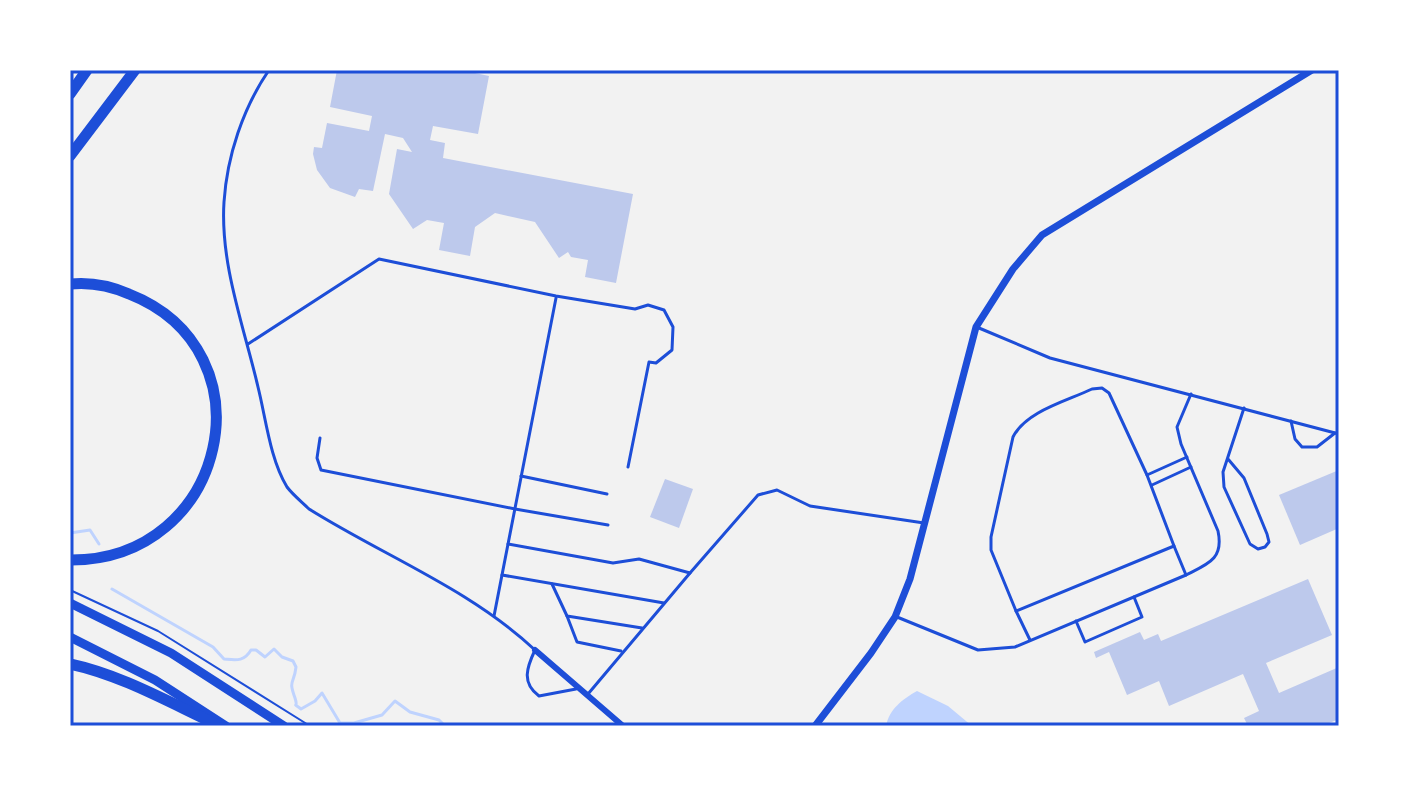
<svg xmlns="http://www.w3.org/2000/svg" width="1409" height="796" viewBox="0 0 1409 796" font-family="'Public Sans',sans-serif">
	<rect width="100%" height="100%" fill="#f2f2f2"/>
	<!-- water -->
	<path fill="#bfd3fe" d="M917,691l31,15 24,20h-86c3,-17 17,-27 31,-35z"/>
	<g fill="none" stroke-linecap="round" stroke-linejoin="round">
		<!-- stream -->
		<g stroke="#bfd3fe" stroke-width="3">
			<polyline points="70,533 90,530 99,544"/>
			<path d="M112,589l101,58 11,12c12,1 20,3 27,-9h5l9,7 9,-8 8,8 11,4 3,6c-2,18 -8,12 -1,31 4,12 -4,3 6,11l14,-8 7,-8 18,30h14l28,-8 13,-14 15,11 29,8 6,6"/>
		</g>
	</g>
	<!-- building -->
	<g fill="#bdc9ec">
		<polygon points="337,70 461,70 489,76 478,134 433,126 430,140 445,143 443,158 633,194 616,283 585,277 588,260 571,257 568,252 559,258 535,222 495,213 475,227 470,256 439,250 444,223 427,220 413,229 389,194 397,149 412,152 403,138 385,134 373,191 359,189 355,197 330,188 317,170 313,154 314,147 322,148 327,123 369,131 372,116 330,107"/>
		<polygon points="1339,470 1339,528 1300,545 1279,495"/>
		<polygon points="665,479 693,489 679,528 650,517"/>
		<polygon points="1308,579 1332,635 1266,663 1279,693 1339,667 1339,719 1322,726 1248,726 1244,718 1259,711 1243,674 1169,706 1159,681 1127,695 1109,652 1096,658 1094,652 1140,632 1144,640 1158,634 1161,641"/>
	</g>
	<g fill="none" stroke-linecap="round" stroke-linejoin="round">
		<!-- path -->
		<polyline stroke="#1d4ed8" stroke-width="2" points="70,590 158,631 310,726"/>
		<!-- service -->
		<g stroke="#1d4ed8" stroke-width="3">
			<path d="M269,70c-26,38 -42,86 -45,132 -4,62 20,125 34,185 8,32 12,72 29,100 6,8 15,15 22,22 75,47 161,80 226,141 -8,17 -14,33 4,46l37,-7"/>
			<polyline points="979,328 1050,358 1339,434"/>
			<polyline points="248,344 379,259 556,296 635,309 648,305 664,310 673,327 672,350 656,363 649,362 628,467"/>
			<path d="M1102,388l7,5 38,82 27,71 -158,65 -25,-61v-13l22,-100c13,-26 54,-36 79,-48z"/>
			<polyline points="1291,421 1295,439 1302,447 1317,447 1335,433"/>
			<polyline points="320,438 317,458 321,470 515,509 608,525"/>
			<polyline points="1228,459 1244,478 1267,534 1269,542 1265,547 1258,549 1250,544 1224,487 1223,472 1244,408"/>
			<polyline points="1147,475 1187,457"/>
			<polyline points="521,476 607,494"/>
			<polyline points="1152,485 1191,467"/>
			<polyline points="508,544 613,563 639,559 690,573 588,694"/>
			<polyline points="1174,546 1186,575"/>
			<polyline points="690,573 758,495 777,490 810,506 924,523"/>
			<polyline points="502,575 664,603"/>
			<polyline points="552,584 567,616 642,628"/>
			<polyline points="1016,611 1030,640"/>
			<polyline points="494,616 556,298"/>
			<polyline points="567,616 577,642 621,651"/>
			<path d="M897,617l81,33 37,-3 171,-72c22,-11 38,-16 32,-44l-37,-87 -4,-17 14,-33"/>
			<polyline points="1076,621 1085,642 1142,617 1134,597"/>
		</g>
		<!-- minor -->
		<polyline stroke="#1d4ed8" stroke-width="6" points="535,650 623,726"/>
		<!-- tertiary -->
		<polyline stroke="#1d4ed8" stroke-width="7" points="815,726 871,653 895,617 910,579 976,327 1013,269 1042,235 1312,70"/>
		<!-- primary -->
		<g stroke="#1d4ed8" stroke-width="9">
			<polyline points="70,603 171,653 284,726"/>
			<polyline points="70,637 155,680 226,726"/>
		</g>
		<!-- motorway -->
		<g stroke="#1d4ed8" stroke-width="11">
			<polyline points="70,94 87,70"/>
			<polyline points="70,156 135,70"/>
			<path d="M70,284c20,-2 41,2 59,10 145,57 98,267 -59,266"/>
			<path d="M70,664c52,11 102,40 150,62"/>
		</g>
	</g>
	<!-- border -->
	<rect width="1409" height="796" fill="none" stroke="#ffffff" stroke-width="144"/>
	<rect x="72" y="72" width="1265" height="652" fill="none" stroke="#1d4ed8" stroke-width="3"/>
</svg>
